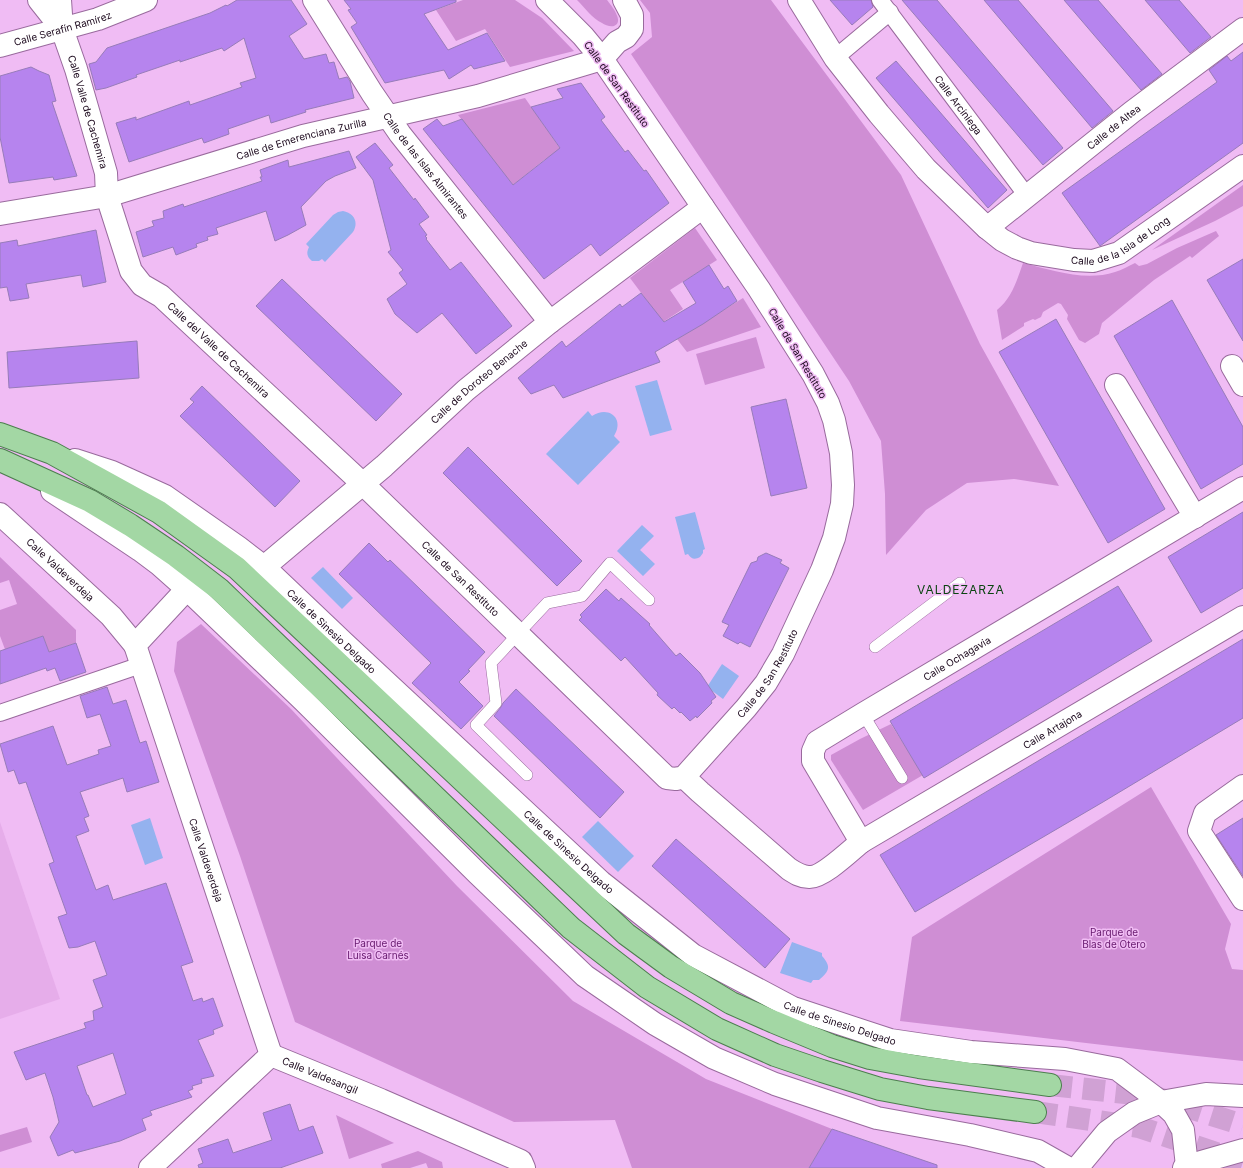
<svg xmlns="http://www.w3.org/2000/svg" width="1243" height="1168" viewBox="0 0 1243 1168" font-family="Inter,sans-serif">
	<rect width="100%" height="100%" fill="#f0bcf4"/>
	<!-- built -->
	<polygon fill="#e6adea" points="0,822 60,999 0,1019"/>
	<!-- green -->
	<g fill="#cf8ed4">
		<polygon points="463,0 515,0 542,18 574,51 510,67 485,29 456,41 436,10"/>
		<path d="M577,0h30c4,5 18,22 7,26 -4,1 -9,-1 -12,-3 -10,-5 -17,-15 -25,-23z"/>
		<polygon points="640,0 771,0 901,175 980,344 1059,486 1014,479 967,483 926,510 886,555 885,494 881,441 849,381 631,54 652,37 650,13"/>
		<polygon points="525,98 561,150 544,160 513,185 458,115"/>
		<polygon points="1243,185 1243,206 1215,221 1152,250"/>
		<polygon points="695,228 717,260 670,290 683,309 663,322 630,278"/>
		<path d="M1216,231l3,5 -27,22 -2,-2 -36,24 -52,43 -3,11 -14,9 -6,-3 -12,-21 1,-4 -7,-11 -3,-1 -15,9 -2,5 -6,3 -2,-1 -9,4v3l-22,14 -5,-30c15,-12 20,-30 26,-47 29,7 62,19 92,9 7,-2 13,-6 20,-9l4,3 8,-2 30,-16z"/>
		<polygon points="743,298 761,327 687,352 677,339"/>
		<polygon points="756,337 765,368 705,385 696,354"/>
		<polygon points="0,557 76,630 76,643 49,652 43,636 29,641 6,652 0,636 0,610 17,604 9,580 0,583"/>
		<polygon points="201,624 291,709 457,886 573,1001 706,1079 832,1129 809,1168 632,1168 615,1120 514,1122 295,1022 240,856 174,671 177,642"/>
		<polygon points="891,724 923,775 863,810 831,760 831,755 860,739"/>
		<polygon points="1151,787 1231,924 1225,949 1232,969 1243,970 1243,1061 1188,1055 900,1021 912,937"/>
		<polygon points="336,1115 394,1143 349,1159"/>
		<polygon points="27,1127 32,1142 0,1152 0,1135"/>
		<polygon points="418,1151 442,1162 443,1168 428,1168 426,1163 410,1168 382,1168 381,1164"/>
	</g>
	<!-- water -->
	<g fill="#94b2ef">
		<path d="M343,211c11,2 16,11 10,21l-28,30 -3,-3 -3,2h-7c-5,-4 -6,-8 -3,-14l-3,-3 27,-29 5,-3z"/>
		<polygon points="657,380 672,430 650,436 635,386"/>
		<path d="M588,411l4,5c17,-11 33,3 22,20l6,6 -42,43 -32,-31z"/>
		<path d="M695,512l10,37 -2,1v3l-3,4c-5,3 -9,2 -12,-3l-3,1 -10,-38z"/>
		<polygon points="642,525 654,536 640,550 655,564 643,576 617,551"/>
		<polygon points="323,567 353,598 342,609 311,578"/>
		<polygon points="722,664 739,676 723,699 707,687"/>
		<polygon points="150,818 163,858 145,865 131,825"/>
		<polygon points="598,821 634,856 618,872 582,837"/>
		<path d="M792,942l30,11v3c9,10 8,15 -3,24h-6l-2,3 -31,-10z"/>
	</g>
	<!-- building -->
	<g fill="#b684ee" stroke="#977cb9" fill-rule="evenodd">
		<polygon points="237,0 291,0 307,24 289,36 304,59 326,54 329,63 334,62 339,79 347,77 350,81 354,98 305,110 306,112 271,123 269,115 228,129 229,134 204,143 202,138 129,162 116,123 136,117 136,120 189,101 190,105 242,87 240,83 256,78 244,38 224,51 222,48 180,62 180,60 136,75 137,77 106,88 96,90 89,64 96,62 107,48 210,13 226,5 227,6"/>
		<polygon points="344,0 456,0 456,2 424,14 448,50 487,33 505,61 474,69 471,65 449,79 444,70 385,83 351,27 357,23 348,10 351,9"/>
		<polygon points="830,0 871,0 873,7 852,25"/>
		<polygon points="902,0 937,0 1063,148 1043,165"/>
		<polygon points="984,0 1018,0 1113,111 1092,128"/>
		<polygon points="1064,0 1098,0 1162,74 1141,90"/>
		<polygon points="1145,0 1179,0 1211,37 1190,53"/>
		<polygon points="1243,52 1243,143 1100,246 1062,193 1217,82 1209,70 1227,56 1231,61"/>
		<polygon points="896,61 1007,190 988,208 876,78"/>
		<polygon points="31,67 39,71 49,75 56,101 52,102 77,176 54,180 53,177 9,183 0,137 0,76"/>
		<polygon points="581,83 605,117 601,120 625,152 628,150 644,171 646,170 669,203 600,256 591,244 544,279 423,129 437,119 443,126 462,119 513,185 560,148 531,107 563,98 557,89"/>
		<polygon points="375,143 393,165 389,168 414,200 415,198 429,217 419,224 427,235 425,236 427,238 426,239 450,270 461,262 512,326 476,354 442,313 417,333 395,314 387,299 407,284 399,273 403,270 388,252 391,250 373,180 356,157"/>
		<polygon points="349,151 356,168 335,176 326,181 301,207 306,225 288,235 275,241 266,211 216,228 218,234 207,237 208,240 196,244 197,247 176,255 173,247 143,257 136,232 154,226 152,221 164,218 163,211 183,204 184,207 262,181 260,177 262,177 260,170 288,160 289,167"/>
		<polygon points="96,230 106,282 83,287 81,275 26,284 29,298 10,301 7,287 0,288 0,243 17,240 18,246"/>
		<polygon points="1243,259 1243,341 1207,280"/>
		<polygon points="709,265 724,289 728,286 737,301 703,324 655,352 660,362 608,381 563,398 554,385 531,394 518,378 562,341 566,347 620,304 622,307 641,293 664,322 696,303 683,282"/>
		<polygon points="282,279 402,394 376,421 256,306"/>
		<polygon points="1172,300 1243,427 1243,464 1201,489 1114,336"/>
		<polygon points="1056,319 1165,509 1108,543 999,352"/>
		<polygon points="137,341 139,378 9,388 7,352"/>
		<polygon points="202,386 300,481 275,507 180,416 194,402 190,399"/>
		<polygon points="786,399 807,488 771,496 751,407"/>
		<polygon points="468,447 582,561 557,586 443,473"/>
		<polygon points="1243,512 1243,588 1201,613 1168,557"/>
		<polygon points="369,543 388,562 390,560 485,652 468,670 470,671 459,682 483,706 461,729 412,683 431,663 339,574"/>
		<polygon points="766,553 782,560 780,563 789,568 750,647 740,642 738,644 723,636 729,625 722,622 751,563 757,561 758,557"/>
		<polygon points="1118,586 1152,641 924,778 890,721"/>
		<polygon points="606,589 619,601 621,598 650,624 649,625 676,656 680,653 700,673 716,697 711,701 712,703 697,718 696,716 690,721 681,712 680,713 674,707 672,709 657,695 658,693 625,657 621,661 579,620 582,617 580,615"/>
		<polygon points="43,636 49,652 76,643 86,672 60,681 55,668 47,671 46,668 0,684 0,651"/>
		<polygon points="1243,639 1243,718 1103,802 915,912 880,855"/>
		<path d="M107,687l6,17 13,-4 14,43 6,-2 13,41 -32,10 -4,-14 -43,14 9,24 -5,2 5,13 -13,5 20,54 12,-5 5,15 53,-17 27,79 -12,4 12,35 9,-3 1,4 10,-4 10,28 -10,4 1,4 -16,6 16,36 -13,3 1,4 -10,3 1,3 -5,2 4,6 -42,14 2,4 -10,4 4,11 -26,11 -45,12 -2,-3 -15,6 -8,-19 9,-15 -6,-25 -8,-24 -19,7 -12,-28 72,-24 -2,-5 10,-3 -1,-9 10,-4 -10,-27 14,-5 -12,-34 -17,6 -9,1 -11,-31 9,-3 -18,-50 5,-2 -28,-80 -7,2 -5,-14 -6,2 -8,-28 53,-18 14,39 32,-11 -1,-4 13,-4 -11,-32 -13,4 -7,-22zM113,1053l13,41 -33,13 -5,-12h-1l-10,-29z"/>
		<polygon points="516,689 624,792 600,818 494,716 501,707 503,703"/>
		<polygon points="1243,818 1243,876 1216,835"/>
		<polygon points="676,839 790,939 765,968 652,866"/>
		<polygon points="290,1104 299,1131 313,1126 323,1153 280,1168 199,1168 198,1165 203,1163 198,1149 228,1139 233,1153 272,1140 263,1113"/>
		<polygon points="832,1129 937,1165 937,1168 809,1168"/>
	</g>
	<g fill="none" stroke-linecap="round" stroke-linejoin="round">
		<!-- primary-tunnel -->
		<g stroke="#d0a1d4" stroke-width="22" stroke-dasharray="22 11" stroke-linecap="butt">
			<polyline points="1050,1085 1152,1096 1243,1125"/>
			<polyline points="1035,1112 1139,1127 1243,1162"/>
		</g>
		<!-- service casing -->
		<g stroke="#996a9d" stroke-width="12">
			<g id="service">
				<polyline points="875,647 960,583"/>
				<polyline points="863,714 902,778"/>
				<polyline points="527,775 476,725 496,703 491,663 547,603 582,596 610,563 649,600"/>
			</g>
		</g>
		<!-- pedestrian casing -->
		<g stroke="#996a9d" stroke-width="18">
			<g id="pedestrian">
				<path id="s1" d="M880,0l147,196"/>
				<polyline points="835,58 890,12"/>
				<polyline points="0,713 141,665"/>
			</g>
		</g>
		<!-- minor casing -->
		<g stroke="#996a9d" stroke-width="24">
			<g id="minor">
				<polyline points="39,0 62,29"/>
				<path id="s2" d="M60,0l2,29 14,40 30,104 1,23 24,75 11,14 19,11 202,188 304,294 9,1 8,-2 62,-69 20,-25 17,-29 39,-84 12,-32 8,-34 1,-19 -2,-32 -7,-33 -6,-17 -15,-29 -54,-85 -157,-230 -19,-23 -36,-36"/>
				<path id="s3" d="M314,0l58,93 28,41 150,188"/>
				<path id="s4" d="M799,0l36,58 44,56 47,55 61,59 15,12 15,8 14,5 43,7 19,1 26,-8 124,-87"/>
				<path id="s5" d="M0,46l98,-27 48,-19"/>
				<path id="s6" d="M0,214l107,-18 196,-60 175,-40 124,-37 15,-17 9,-5 6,-8v-14l-8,-15"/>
				<path id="s7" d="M987,228l145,-116 111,-83"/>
				<polyline points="1232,366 1243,385"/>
				<polyline points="1116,385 1195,517"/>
				<path id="s8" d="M75,460l37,12 53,24 73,51 26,20 80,76 257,239 92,73 100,53 97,32 81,12 94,7 52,10 44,33"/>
				<polyline points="52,491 140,550 160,565 187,589 304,701 478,874 585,976 655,1024 714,1058 775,1084 877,1118 970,1135 1038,1151 1068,1168"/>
				<path id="s9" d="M0,514l111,102 24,29"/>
				<path id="s10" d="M264,567l120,-101 82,-76 84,-68 153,-115"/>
				<path id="s11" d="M187,589l-52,56 136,410"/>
				<path id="s12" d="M684,777l16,15 89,77c6,4 12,8 20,8 13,1 41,-26 52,-35l382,-225"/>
				<polyline points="1243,786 1205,813 1199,831 1243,899"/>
				<path id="s13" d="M861,842l-48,-81v-10l4,-9 46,-28 380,-226"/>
				<path id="s14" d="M271,1055l110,45 140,61 3,7"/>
				<polyline points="150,1168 271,1055"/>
			</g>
		</g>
		<!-- tertiary casing -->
		<g stroke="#996a9d" stroke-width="24">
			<g id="tertiary">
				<polyline points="1161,1102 1174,1114 1183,1130 1187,1166"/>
				<polyline points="1077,1168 1107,1132 1134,1113 1161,1102 1206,1094 1243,1096"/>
				<polyline points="1184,1168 1187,1166 1243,1150"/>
			</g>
		</g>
		<!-- primary casing -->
		<g stroke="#4c7e4e" stroke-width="24">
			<g id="primary">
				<polyline points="0,434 52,453 159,512 237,568 626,934 671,967 731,1003 774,1022 832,1046 870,1058 919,1067 1050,1085"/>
				<polyline points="0,460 90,501 130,525 176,556 219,589 571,928 647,987 717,1029 775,1055 822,1071 880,1089 928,1098 1035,1112"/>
			</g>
		</g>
		<!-- service -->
		<use href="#service" stroke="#fff" stroke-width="11"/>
		<!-- pedestrian -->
		<use href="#pedestrian" stroke="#fff" stroke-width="16"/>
		<!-- minor -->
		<use href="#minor" stroke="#fff" stroke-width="22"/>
		<!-- tertiary -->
		<use href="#tertiary" stroke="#fff" stroke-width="22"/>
		<!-- primary -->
		<use href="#primary" stroke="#a3d7a4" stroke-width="22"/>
	</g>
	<g text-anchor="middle" stroke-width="3" stroke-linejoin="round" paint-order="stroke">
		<!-- street labels -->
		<g font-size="10" fill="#1d0a1e" stroke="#f0bcf4">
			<text dy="4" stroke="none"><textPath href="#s5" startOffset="65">Calle Serafín Ramírez</textPath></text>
			<text transform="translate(617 84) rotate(54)" y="4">Calle de San Restituto</text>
			<text dy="4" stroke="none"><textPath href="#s1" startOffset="131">Calle Arciniega</textPath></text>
			<text dy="4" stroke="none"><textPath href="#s2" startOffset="116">Calle Valle de Cachemira</textPath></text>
			<text dy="4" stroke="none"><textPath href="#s7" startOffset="162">Calle de Altea</textPath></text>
			<text dy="4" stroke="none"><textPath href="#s6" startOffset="311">Calle de Emerenciana Zurilla</textPath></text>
			<text dy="4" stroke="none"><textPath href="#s3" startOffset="200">Calle de las Islas Almirantes</textPath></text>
			<text dy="4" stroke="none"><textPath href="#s4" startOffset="443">Calle de la Isla de Long</textPath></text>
			<text dy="4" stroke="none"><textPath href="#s2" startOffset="400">Calle del Valle de Cachemira</textPath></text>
			<text transform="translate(798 353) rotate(59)" y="4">Calle de San Restituto</text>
			<text dy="4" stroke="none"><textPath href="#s10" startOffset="284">Calle de Doroteo Benache</textPath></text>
			<text dy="4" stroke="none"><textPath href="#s9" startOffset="82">Calle Valdeverdeja</textPath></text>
			<text dy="4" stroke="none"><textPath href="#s2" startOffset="733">Calle de San Restituto</textPath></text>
			<text dy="4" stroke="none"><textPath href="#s8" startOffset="312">Calle de Sinesio Delgado</textPath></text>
			<text dy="4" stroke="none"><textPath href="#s13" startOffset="277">Calle Ochagavia</textPath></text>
			<text dy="4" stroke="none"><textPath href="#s2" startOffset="1171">Calle de San Restituto</textPath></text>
			<text dy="4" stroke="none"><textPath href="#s12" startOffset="447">Calle Artajona</textPath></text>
			<text dy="4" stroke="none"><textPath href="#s8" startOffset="636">Calle de Sinesio Delgado</textPath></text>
			<text dy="4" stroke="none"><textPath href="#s11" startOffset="303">Calle Valdeverdeja</textPath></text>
			<text dy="4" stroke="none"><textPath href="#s8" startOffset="960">Calle de Sinesio Delgado</textPath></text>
			<text dy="4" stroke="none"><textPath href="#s14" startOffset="53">Calle Valdesangil</textPath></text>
		</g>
		<!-- park labels -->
		<g font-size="10" fill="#66186d" stroke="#f0bcf4">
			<text x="1114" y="936">Parque de<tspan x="1114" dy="12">Blas de Otero</tspan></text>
			<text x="378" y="947">Parque de<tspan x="378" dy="12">Luisa Carnés</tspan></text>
		</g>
		<!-- quarter labels -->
		<g font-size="12" letter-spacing="1" fill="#0b4511" stroke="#f0bcf4">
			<text x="961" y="594">VALDEZARZA</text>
		</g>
	</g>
</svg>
